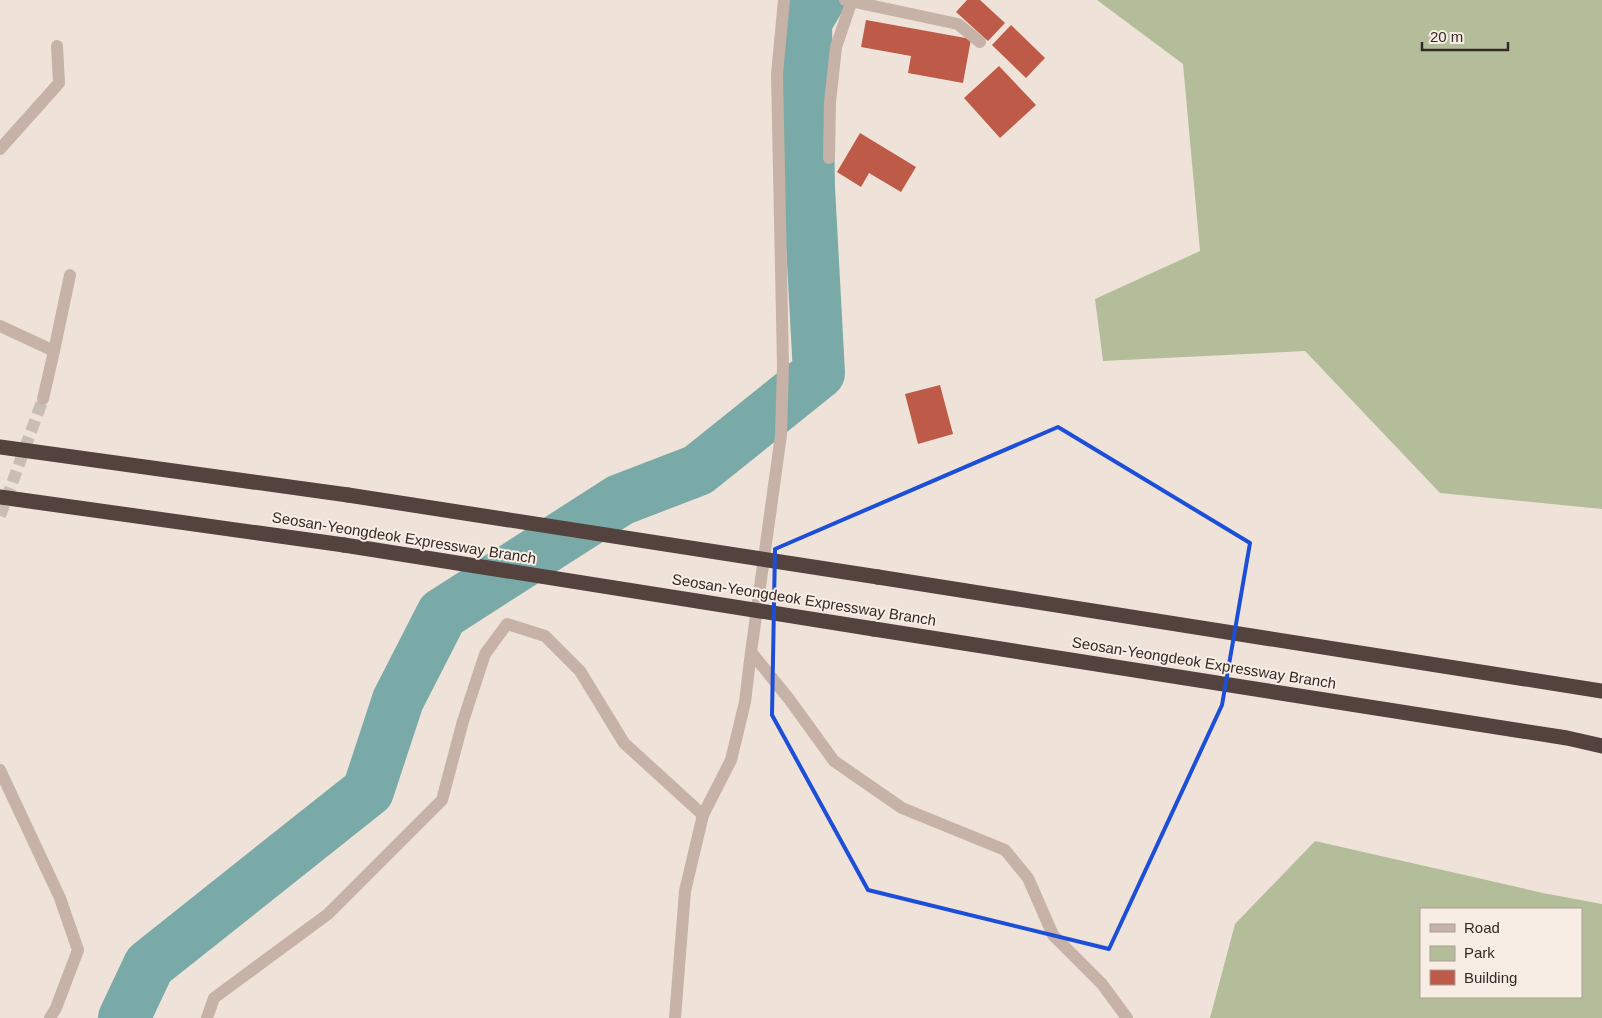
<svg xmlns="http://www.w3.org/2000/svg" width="1602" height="1018" viewBox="0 0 1602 1018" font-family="Arial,sans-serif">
	<rect width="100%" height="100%" fill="#efe3d9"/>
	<!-- green -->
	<g fill="#b4bd9a" fill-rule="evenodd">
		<polygon points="1097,0 1602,0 1602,509 1440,493 1305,351 1103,361 1095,299 1200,251 1183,64"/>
		<path d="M1315,841l228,52 59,11v114h-392l25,-94zM1581,909v88h-160v-88z"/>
	</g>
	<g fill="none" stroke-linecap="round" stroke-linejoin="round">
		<!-- river -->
		<polyline stroke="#7aaaa8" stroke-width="52" points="124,1018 149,965 368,791 398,700 442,614 620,500 698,470 819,373 809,188 806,22 819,0"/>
	</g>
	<!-- building -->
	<g fill="#be5a48">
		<polygon points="967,0 980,0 1005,23 988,41 956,12"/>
		<polygon points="866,20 971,39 963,83 908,73 911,56 861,47"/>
		<polygon points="1011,25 1045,58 1026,78 992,45"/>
		<polygon points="999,66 1036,105 1000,138 964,98"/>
		<polygon points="860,133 916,167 901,192 869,173 861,187 837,172"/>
		<polygon points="940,385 953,434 918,444 905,394"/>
	</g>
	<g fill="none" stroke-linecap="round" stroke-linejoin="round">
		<!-- minor-tunnel -->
		<polyline stroke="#c9beb5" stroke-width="12" stroke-dasharray="12 6" stroke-linecap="butt" points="0,516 43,399"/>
		<!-- minor -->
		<g stroke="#c6b2a6" stroke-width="12">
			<polyline points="845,0 958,24 980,42"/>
			<polyline points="0,149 59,83 57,46"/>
			<polyline points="829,158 830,102 836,47 852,0"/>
			<polyline points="0,326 54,351 70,275"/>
			<polyline points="43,399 54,351"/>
			<polyline points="751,652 781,435 783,366 777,74 784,0"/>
			<polyline points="0,770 60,898 78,950 56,1008 50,1018"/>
			<polyline points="207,1018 214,998 328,914 442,800 463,721 485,654 507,624 545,636 580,671 624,743 703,815 731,760 745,702 751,652 789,699 834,761 902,808 1005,850 1028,878 1053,935 1102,984 1127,1018"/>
			<polyline points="675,1018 685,891 703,815"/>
		</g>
		<!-- highway -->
		<g stroke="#53423e" stroke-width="15">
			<polyline points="0,447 348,495"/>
			<polyline points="0,497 344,545"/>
			<polyline points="878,577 1602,691"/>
			<polyline points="874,629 1567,738 1602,746"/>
		</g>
		<!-- highway-bridge -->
		<g stroke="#53423e" stroke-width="15">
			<polyline points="348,495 878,577"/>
			<polyline points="344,545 874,629"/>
		</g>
	</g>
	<!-- marked area -->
	<path fill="none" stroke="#1d4ed8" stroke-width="4" stroke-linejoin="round" d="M1058,427l192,116 -28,162 -113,244 -241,-59 -96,-175 3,-166z"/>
	<g text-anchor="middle" stroke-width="4" stroke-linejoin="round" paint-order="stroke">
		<!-- street labels -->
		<g font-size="15" fill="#332926" stroke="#f7ede4">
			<text transform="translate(404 538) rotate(9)" y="5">Seosan-Yeongdeok Expressway Branch</text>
			<text transform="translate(804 600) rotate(9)" y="5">Seosan-Yeongdeok Expressway Branch</text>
			<text transform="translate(1204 663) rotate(9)" y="5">Seosan-Yeongdeok Expressway Branch</text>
		</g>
	</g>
	<!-- legend -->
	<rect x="1420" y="908" width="162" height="90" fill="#f7ede4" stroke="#a99f98"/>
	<rect x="1430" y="924" width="25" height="8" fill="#c6b2a6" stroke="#a99f98"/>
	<text x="1464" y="933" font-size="15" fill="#332926">Road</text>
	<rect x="1430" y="946" width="25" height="15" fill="#b4bd9a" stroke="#a99f98"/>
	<text x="1464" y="958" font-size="15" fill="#332926">Park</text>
	<rect x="1430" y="970" width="25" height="15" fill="#be5a48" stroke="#a99f98"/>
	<text x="1464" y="983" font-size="15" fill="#332926">Building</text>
	<!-- scale -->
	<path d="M1422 42v8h86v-8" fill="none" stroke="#332926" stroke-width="2.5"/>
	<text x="1430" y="42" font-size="15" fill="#332926" stroke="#f7ede4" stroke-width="4" paint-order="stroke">20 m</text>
</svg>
